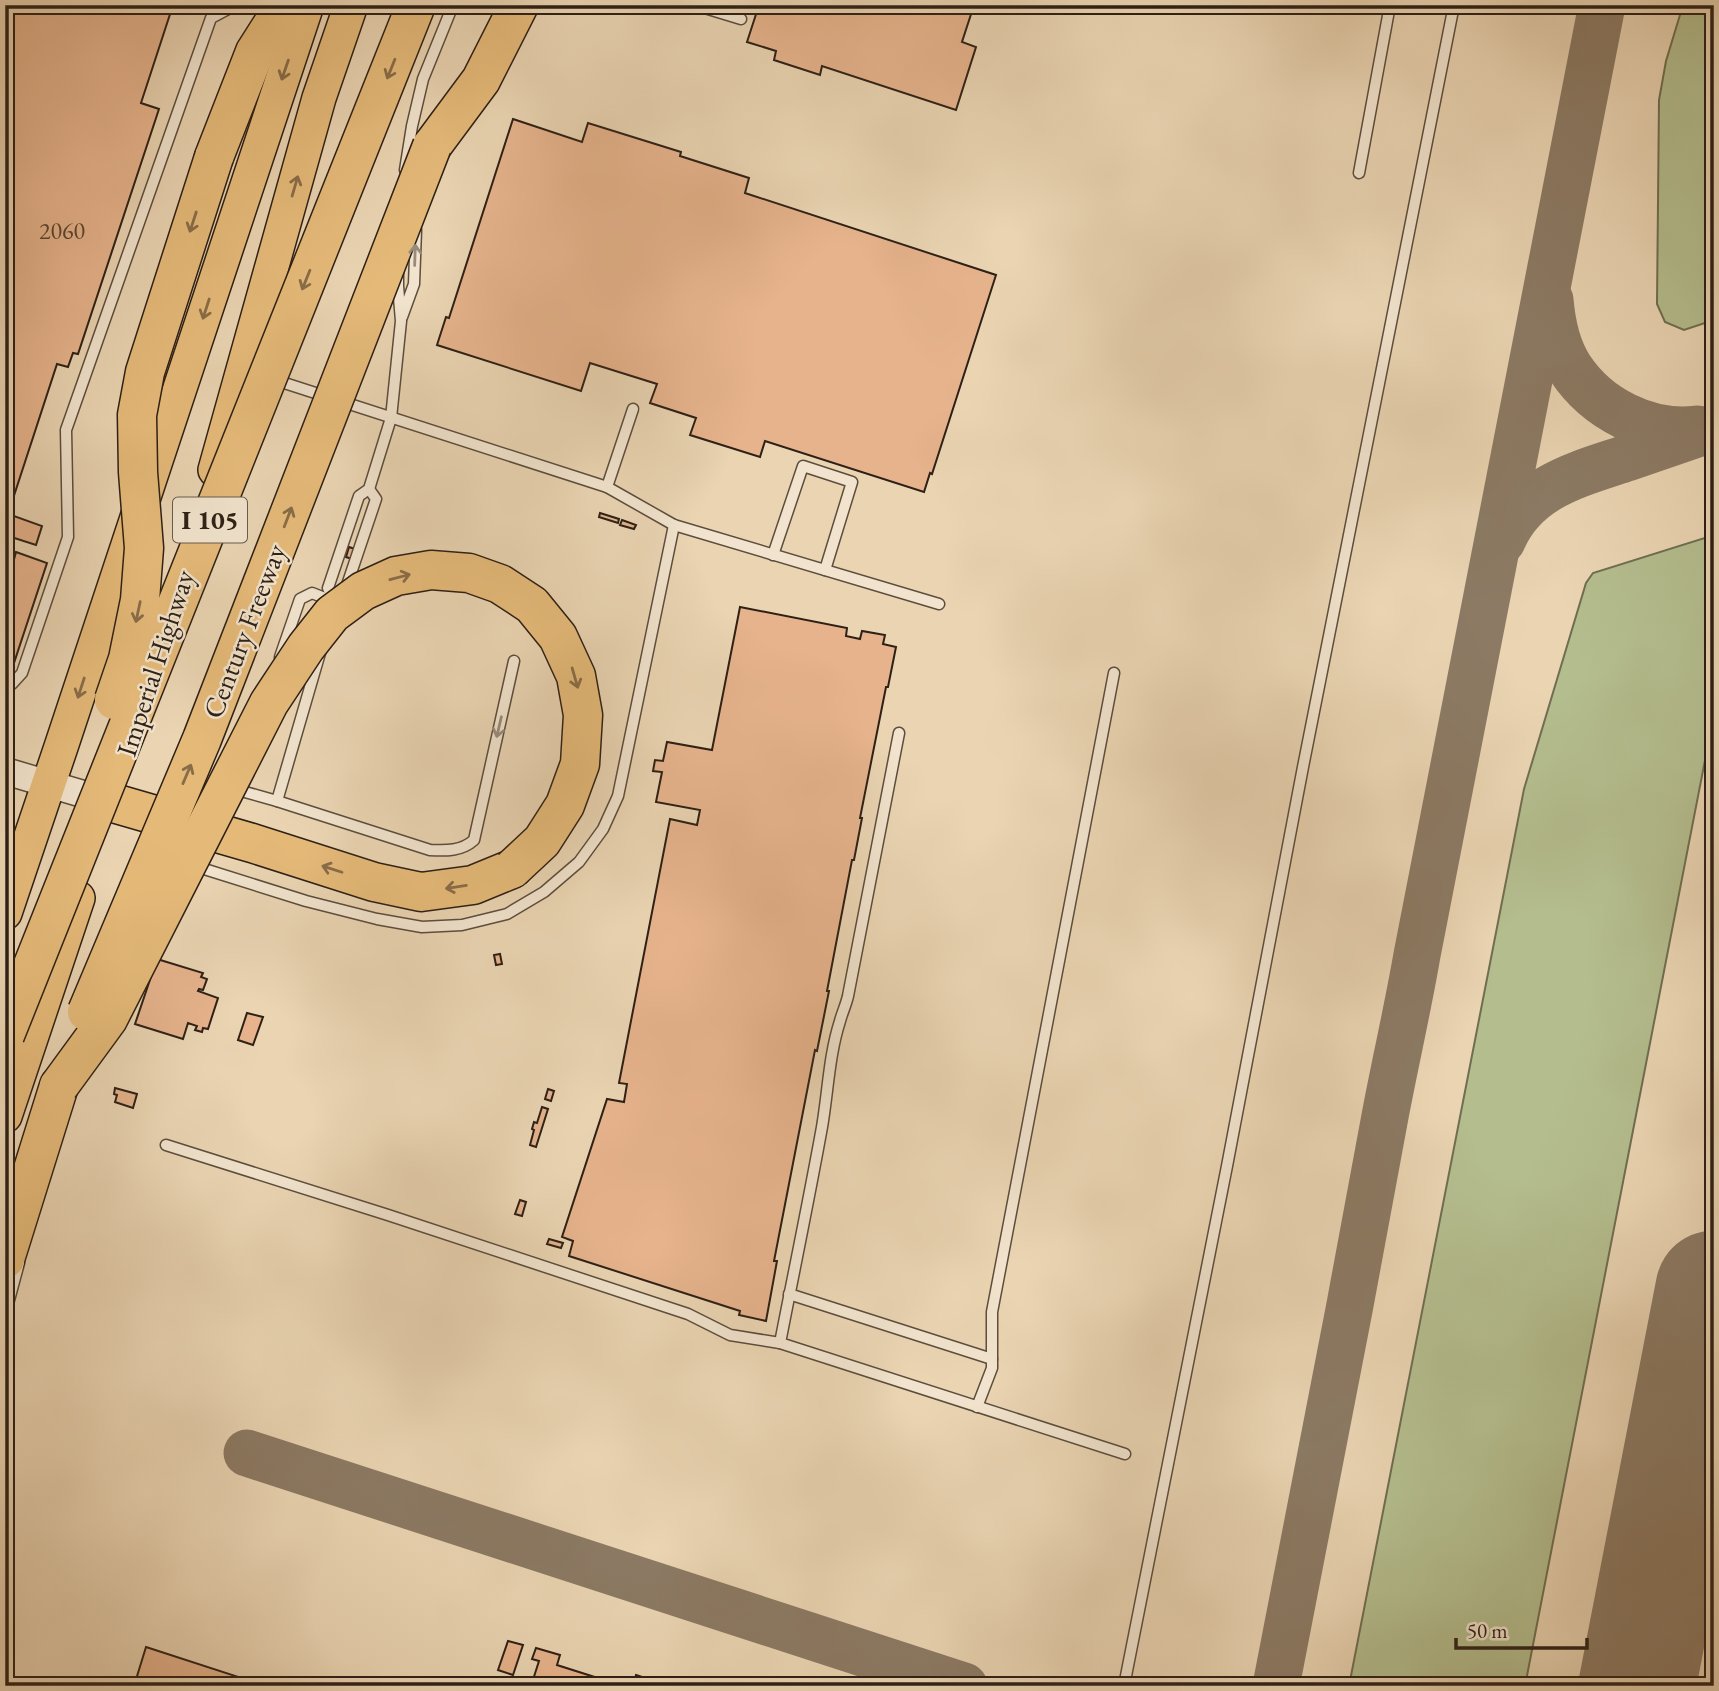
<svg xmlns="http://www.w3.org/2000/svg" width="1719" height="1691" viewBox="0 0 1719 1691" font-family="'EB Garamond',serif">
	<rect width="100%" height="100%" fill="#ead4b2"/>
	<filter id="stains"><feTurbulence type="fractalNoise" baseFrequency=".00286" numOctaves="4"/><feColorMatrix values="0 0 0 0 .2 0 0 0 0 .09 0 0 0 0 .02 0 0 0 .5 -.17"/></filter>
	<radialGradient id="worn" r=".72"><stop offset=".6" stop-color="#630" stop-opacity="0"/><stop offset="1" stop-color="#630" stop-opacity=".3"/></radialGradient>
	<!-- green -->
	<g fill="#b4bd8e" stroke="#706e52" stroke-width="2">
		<polygon points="1683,5 1714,5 1714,320 1684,330 1665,322 1657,304 1659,100 1666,61"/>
		<polygon points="1714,535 1714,714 1525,1686 1349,1686 1524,789 1586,583 1593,573"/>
	</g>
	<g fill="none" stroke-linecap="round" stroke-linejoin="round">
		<!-- taxiway -->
		<g stroke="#8c7a64" stroke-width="47">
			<path d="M1550,300c2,24 7,48 20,68 27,41 78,67 127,61"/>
			<path d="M1502,541c23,-54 74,-66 125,-83 29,-10 58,-20 87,-30"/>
			<path d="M247,1453c239,78 478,156 717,233"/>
			<path d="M1276,1686c38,-192 75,-383 110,-575 10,-52 22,-104 31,-156l185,-950"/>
		</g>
		<!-- runway -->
		<polyline stroke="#8c7a64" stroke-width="117" points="1637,1686 1714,1289"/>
	</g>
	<!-- building -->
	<g fill="#e6b38c" stroke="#2d2016" stroke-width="2">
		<polygon points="5,5 173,5 141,103 159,109 78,354 73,353 68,367 57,364 8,514 42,526 36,545 5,535"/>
		<polygon points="759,5 974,5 962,42 976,47 956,110 822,66 820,75 774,60 776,51 747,42"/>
		<polygon points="513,119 582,142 588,123 681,152 680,156 749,178 745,193 996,275 932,474 930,473 924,492 765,441 760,457 690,435 696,418 650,403 657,384 590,363 581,391 437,345 446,317 449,318"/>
		<polygon points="600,513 619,519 618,523 599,517"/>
		<polygon points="622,520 636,525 634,529 620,525"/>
		<polygon points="349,547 355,549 352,559 346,557"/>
		<polygon points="16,552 47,563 12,669 5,667 5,565 12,567"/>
		<polygon points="740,607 847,628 846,636 860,639 862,631 885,635 883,644 896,647 888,687 886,687 860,818 862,818 854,860 852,860 827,991 829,991 817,1051 815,1050 774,1261 777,1261 766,1321 739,1315 740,1311 569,1256 573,1241 562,1237 607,1099 624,1102 627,1084 619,1083 670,819 697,825 700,810 656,802 662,772 653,771 655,760 663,761 667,742 712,750"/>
		<polygon points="500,954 502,964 496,965 494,955"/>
		<polygon points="157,959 203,973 201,977 207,979 203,990 199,989 198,991 218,998 208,1029 203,1028 202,1032 195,1030 197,1026 188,1023 183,1039 135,1024"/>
		<polygon points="247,1013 263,1017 253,1045 238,1040"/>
		<polygon points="115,1088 137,1094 133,1108 115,1102 117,1095 114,1094"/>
		<polygon points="548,1089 554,1091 551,1101 545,1099"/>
		<polygon points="542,1107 548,1109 536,1147 530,1145 534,1130 532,1129 534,1122 537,1123"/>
		<polygon points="520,1200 526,1202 522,1216 515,1214"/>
		<polygon points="549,1239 563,1243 561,1248 547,1244"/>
		<polygon points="508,1641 523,1645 513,1675 498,1670"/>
		<polygon points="146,1647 266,1686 134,1686"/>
		<polygon points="536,1648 560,1655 557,1665 623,1686 531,1686 539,1661 532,1659"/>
		<polygon points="636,1675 651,1680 650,1686 633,1686"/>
	</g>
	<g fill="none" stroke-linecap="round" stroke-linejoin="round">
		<!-- service casing -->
		<g stroke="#5c4d3d" stroke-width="13">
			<g id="service">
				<polyline points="695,5 741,19"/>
				<polyline points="405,170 412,126 423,79 453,5"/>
				<polyline points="1359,173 1390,5"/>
				<polyline points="402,317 414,284 416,230"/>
				<polyline points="272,379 607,487 674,525 939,604"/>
				<polyline points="607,487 633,409"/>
				<polyline points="773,555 803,466 852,482 825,570"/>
				<polyline points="346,588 376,499 369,489"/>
				<polyline points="335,602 328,588 359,496 369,489 391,418 401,321 398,286 398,273"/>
				<path d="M320,653l-43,148 153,49c16,1 32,1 44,-10l40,-179"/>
				<polyline points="280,657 300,599 312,593 335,602"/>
				<polyline points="5,685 12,684 22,673 68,537 66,430 211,18 228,9 230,5"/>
				<path d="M899,733l-51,263c-2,9 -6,17 -8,25 -11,34 -12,71 -18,106 -13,72 -28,144 -42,216l345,111"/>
				<polyline points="236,784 245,792 277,801"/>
				<polyline points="192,868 201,868 306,901 377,919 422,927 462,925 507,914 544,892 579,862 603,829 618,796 674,525"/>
				<polyline points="166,1145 388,1215 688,1314 730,1335 780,1343"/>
				<polyline points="789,1294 992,1359"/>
				<polyline points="5,1315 19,1263"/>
				<polyline points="977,1407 992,1368 992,1312 1114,673"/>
				<polyline points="1124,1686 1227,1166 1303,767 1454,5"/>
			</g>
		</g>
		<!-- tertiary casing -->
		<g stroke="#5c4d3d" stroke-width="29">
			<polyline id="tertiary" points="5,771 110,802"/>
		</g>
		<!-- primary casing -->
		<g stroke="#2d2016" stroke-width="36">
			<g id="primary">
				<polyline points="215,470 319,98 351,5"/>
				<polyline points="5,913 62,744 307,5"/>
				<polyline points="5,1116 78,898"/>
			</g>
		</g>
		<!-- motorway casing -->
		<g stroke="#2d2016" stroke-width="41">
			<g id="motorway">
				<polyline points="432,146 481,80 519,5"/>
				<polyline points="214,157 255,52 285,5"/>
				<polyline points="110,802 252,843 374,882 421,892 473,885 512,869"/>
				<polyline points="5,1259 59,1086"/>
			</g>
		</g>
		<!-- service -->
		<use href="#service" stroke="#f1e3cd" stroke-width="10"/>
		<!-- tertiary -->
		<use href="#tertiary" stroke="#f1e3cd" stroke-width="26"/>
		<!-- primary -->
		<use href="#primary" stroke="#e5ba79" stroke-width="33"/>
		<!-- motorway -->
		<use href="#motorway" stroke="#e5ba79" stroke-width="38"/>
		<!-- motorway-bridge casing -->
		<g stroke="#2d2016" stroke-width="41" stroke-linecap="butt">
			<g id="motorway-bridge">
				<polyline points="114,700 128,659 140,600 144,548 138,472 137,415 145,372 214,157"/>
				<polyline points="87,1012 202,739 432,146"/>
				<polyline points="5,1035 416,5"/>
				<polyline points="59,1086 108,1019 269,703 306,647 332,614 363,591 396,576 431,570 469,573 500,584 532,605 558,637 576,676 583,715 580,764 565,805 542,841 512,869"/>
			</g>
		</g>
		<!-- motorway-bridge -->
		<use href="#motorway-bridge" stroke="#e5ba79" stroke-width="38"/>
	</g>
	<!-- one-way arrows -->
	<defs><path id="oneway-shaft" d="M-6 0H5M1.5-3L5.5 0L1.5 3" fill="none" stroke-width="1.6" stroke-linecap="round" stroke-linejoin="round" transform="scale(1.75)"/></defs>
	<g stroke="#896d48">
		<use href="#oneway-shaft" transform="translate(391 69) rotate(112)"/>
		<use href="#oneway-shaft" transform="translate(285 70) rotate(109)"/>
		<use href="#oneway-shaft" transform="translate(295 186) rotate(-74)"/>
		<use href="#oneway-shaft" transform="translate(193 222) rotate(108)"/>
		<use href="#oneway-shaft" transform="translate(306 280) rotate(112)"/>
		<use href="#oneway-shaft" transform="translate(206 309) rotate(108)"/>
		<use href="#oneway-shaft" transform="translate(288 517) rotate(-69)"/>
		<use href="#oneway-shaft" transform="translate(400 577) rotate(-15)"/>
		<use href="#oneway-shaft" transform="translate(138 612) rotate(102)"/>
		<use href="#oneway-shaft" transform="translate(575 678) rotate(74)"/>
		<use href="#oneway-shaft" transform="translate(81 688) rotate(108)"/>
		<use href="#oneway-shaft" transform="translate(187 774) rotate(-67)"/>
		<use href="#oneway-shaft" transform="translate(332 869) rotate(-162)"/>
		<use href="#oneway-shaft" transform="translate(456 887) rotate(171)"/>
	</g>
	<g stroke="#998b7b">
		<use href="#oneway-shaft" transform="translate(415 255) rotate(-88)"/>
		<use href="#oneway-shaft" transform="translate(499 727) rotate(103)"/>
	</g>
	<g text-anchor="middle" stroke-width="5" stroke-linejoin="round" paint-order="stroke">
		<!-- number labels -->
		<g font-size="24" fill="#5b4534">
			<text x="62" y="239">2060</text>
		</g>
		<!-- shield labels -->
		<rect fill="#f1e3cd" stroke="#685a4d" stroke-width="2" x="173" y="497.5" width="74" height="45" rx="5"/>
		<g font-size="26" font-weight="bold" fill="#2d2016">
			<text x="210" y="529">I 105</text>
		</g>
		<!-- street labels -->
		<g font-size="28" fill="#2d2016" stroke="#f1e3cd">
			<text transform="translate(244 631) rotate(-69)" y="10">Century Freeway</text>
			<text transform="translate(155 663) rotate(-72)" y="10">Imperial Highway</text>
		</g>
	</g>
	<!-- margin -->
	<rect width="1719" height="1691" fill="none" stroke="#ead4b2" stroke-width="28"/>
	<rect x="7" y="7" width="1705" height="1677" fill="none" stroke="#2d2016" stroke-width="3.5"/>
	<rect x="14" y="14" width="1691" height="1663" fill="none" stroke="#2d2016" stroke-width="2"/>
	<!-- scale -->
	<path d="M1456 1638v10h131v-10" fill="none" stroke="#2d2016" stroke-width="3.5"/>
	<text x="1467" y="1638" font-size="21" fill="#2d2016" stroke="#f1e3cd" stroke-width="5" paint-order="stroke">50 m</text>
	<rect width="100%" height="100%" filter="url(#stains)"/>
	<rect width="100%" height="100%" fill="url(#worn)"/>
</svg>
